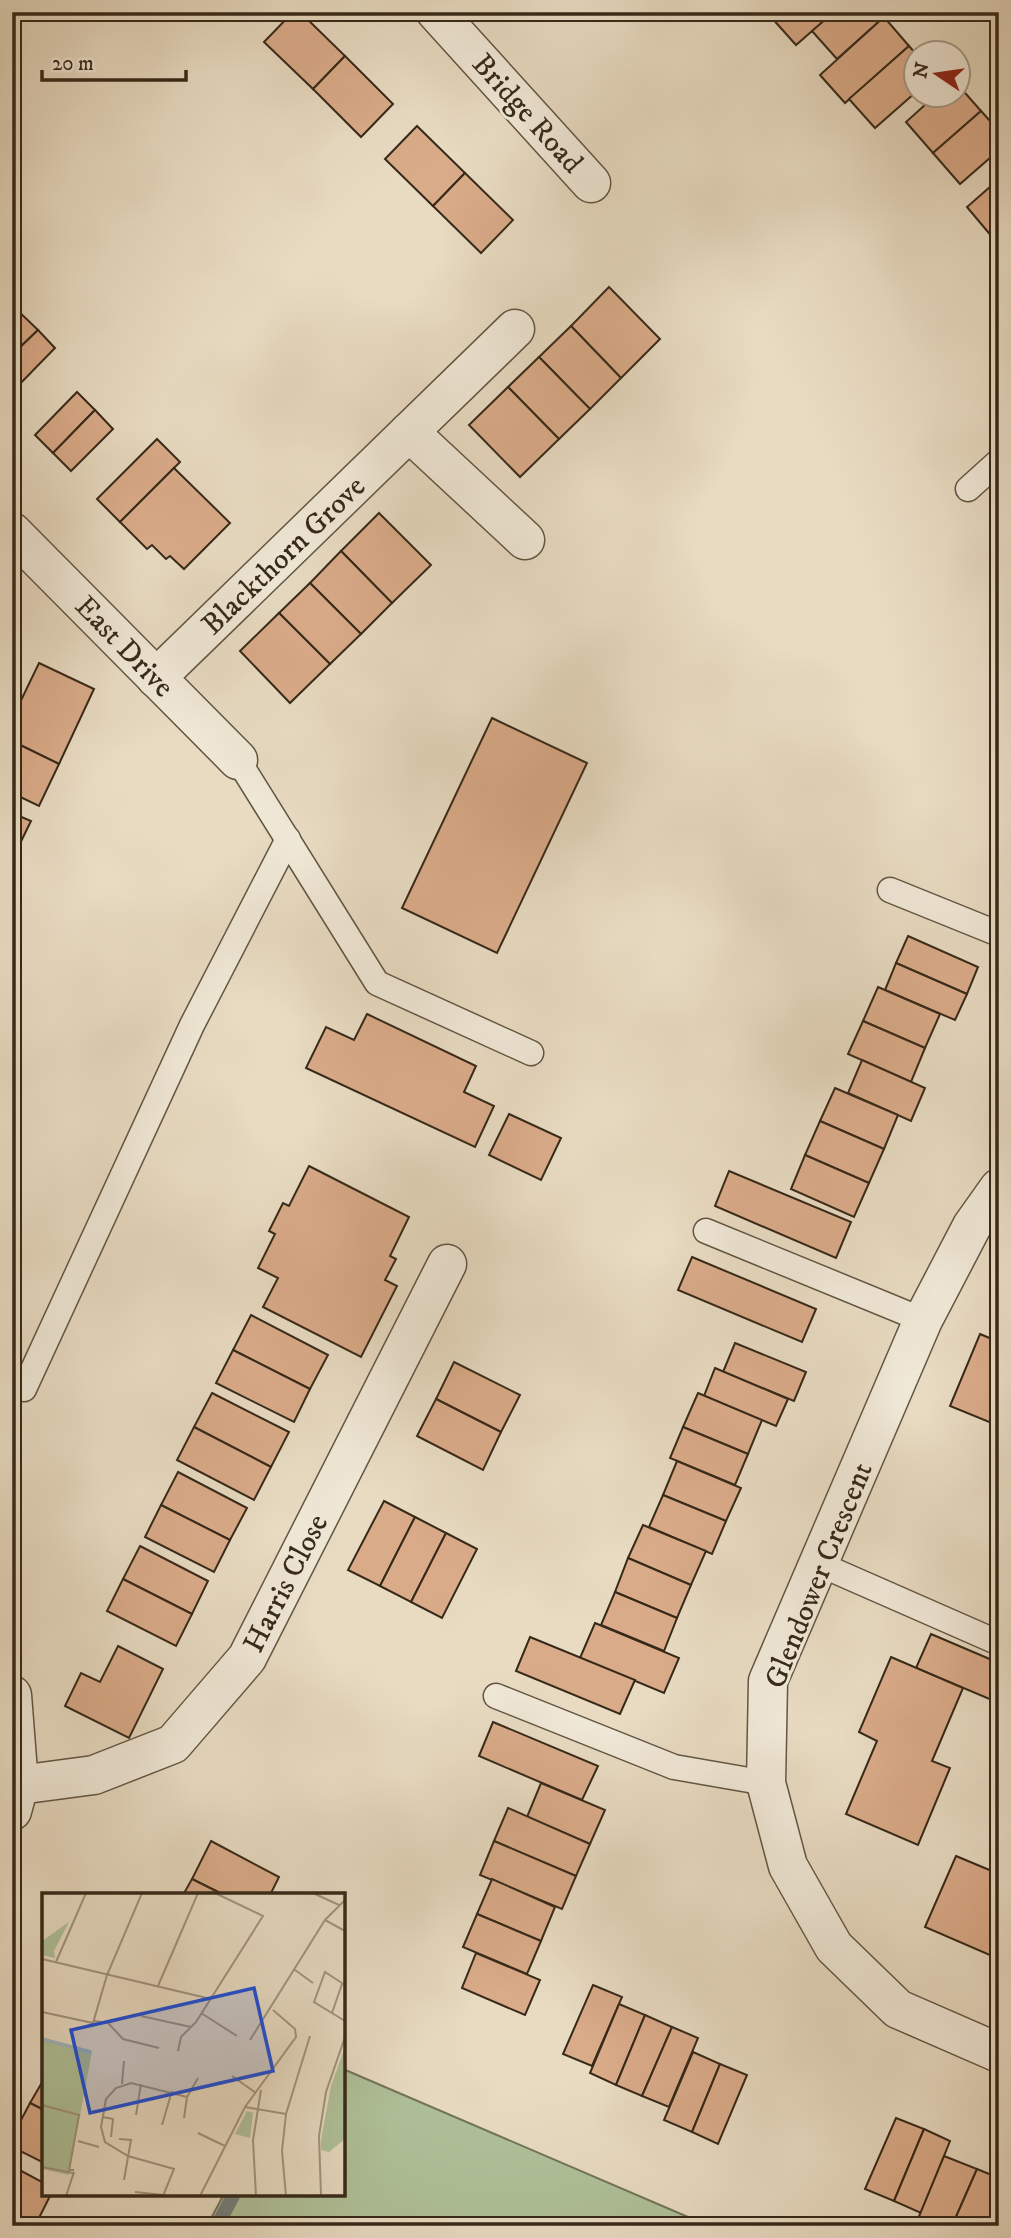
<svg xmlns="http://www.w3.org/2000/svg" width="1011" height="2238" viewBox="0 0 1011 2238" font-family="'IM FELL DW Pica',serif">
	<rect width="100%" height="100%" fill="#e8dbc2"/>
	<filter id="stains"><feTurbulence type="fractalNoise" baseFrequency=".00286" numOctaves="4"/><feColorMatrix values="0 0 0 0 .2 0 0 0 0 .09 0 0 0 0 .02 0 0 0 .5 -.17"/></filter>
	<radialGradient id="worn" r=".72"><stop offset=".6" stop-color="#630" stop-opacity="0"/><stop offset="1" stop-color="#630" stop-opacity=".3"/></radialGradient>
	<!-- green -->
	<polygon fill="#afc199" stroke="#727559" stroke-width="2" points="343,2069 709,2226 207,2226 224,2194 343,2194"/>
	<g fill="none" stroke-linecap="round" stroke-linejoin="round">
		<!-- stream -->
		<polyline stroke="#747f7d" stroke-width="14" points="217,2226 234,2194"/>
	</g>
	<!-- building -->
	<g fill="#daab89" stroke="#362919" stroke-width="2">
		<polygon points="293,12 300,12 345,56 313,89 264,42"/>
		<polygon points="777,12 834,12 796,45 771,17"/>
		<polygon points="834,12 880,12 884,17 837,59 812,31"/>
		<polygon points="884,17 909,46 845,103 820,75"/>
		<polygon points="909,46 916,54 916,92 875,128 849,99"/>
		<polygon points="345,56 393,104 361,137 313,89"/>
		<polygon points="959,86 981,111 933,153 906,122 937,94 958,94"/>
		<polygon points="981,111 999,131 999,150 960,184 933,153"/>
		<polygon points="417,126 465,173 433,206 385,159"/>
		<polygon points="465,173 513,220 481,253 433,206"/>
		<polygon points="999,179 999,233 993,238 967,207"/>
		<polygon points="609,287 660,339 621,378 571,326"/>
		<polygon points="13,306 38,330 12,355 12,307"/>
		<polygon points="571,326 621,378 590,409 539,357"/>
		<polygon points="38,330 55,348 12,392 12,355"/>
		<polygon points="539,357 590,409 559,439 508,387"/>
		<polygon points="508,387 559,439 520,477 469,425"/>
		<polygon points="77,392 95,410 53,453 35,435"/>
		<polygon points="95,410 113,429 71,471 53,453"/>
		<polygon points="157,439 180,462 120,522 97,499"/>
		<polygon points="174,468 230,523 184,569 170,556 166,559 152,545 147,549 120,522"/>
		<polygon points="379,513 431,565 392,603 341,551"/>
		<polygon points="341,551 392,603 361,634 310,583"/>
		<polygon points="310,583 361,634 330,664 279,613"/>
		<polygon points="279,613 330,664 290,703 240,651"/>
		<polygon points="39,663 94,689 59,764 12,741 12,719"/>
		<polygon points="492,718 587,763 497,953 402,908"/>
		<polygon points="12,741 59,764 39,806 12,793"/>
		<polygon points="12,813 31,821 12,860"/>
		<polygon points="908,936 978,967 967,994 896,963"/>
		<polygon points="896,963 967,994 955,1020 885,990"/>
		<polygon points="878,987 940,1014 925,1048 863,1021"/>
		<polygon points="367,1014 476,1066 464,1092 494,1106 475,1147 306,1068 326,1027 354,1040"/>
		<polygon points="863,1021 925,1048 911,1082 848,1054"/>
		<polygon points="862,1060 925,1088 911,1121 848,1093"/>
		<polygon points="835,1088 898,1115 884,1149 820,1121"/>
		<polygon points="509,1114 561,1138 541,1180 489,1155"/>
		<polygon points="820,1121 884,1149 869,1183 805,1155"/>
		<polygon points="805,1155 869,1183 854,1217 791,1189"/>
		<polygon points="309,1166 409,1217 390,1256 396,1259 385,1280 397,1286 361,1357 263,1307 278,1278 258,1268 275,1234 269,1231 283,1203 289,1206"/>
		<polygon points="729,1171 851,1222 836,1258 715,1206"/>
		<polygon points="692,1257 816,1309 802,1342 678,1290"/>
		<polygon points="251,1315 328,1355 310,1389 233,1350"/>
		<polygon points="980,1334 999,1342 999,1426 950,1406"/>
		<polygon points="735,1343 806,1372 794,1401 723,1372"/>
		<polygon points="233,1350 310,1389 294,1422 216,1383"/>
		<polygon points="454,1362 520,1395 501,1432 436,1399"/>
		<polygon points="715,1368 788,1399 776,1426 704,1396"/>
		<polygon points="212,1393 289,1432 271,1467 194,1427"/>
		<polygon points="698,1393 762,1420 748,1454 683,1427"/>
		<polygon points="436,1399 501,1432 483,1470 417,1436"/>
		<polygon points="194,1427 271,1467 254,1500 177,1460"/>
		<polygon points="683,1427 748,1454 735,1485 670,1458"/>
		<polygon points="677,1461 741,1488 726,1521 663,1495"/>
		<polygon points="178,1472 247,1508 230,1540 161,1505"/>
		<polygon points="663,1495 726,1521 712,1554 649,1527"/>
		<polygon points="384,1501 415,1517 380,1586 348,1570"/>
		<polygon points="161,1505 230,1540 214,1572 145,1537"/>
		<polygon points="415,1517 446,1533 411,1602 380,1586"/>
		<polygon points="643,1525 706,1551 691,1585 628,1558"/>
		<polygon points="446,1533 477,1549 442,1618 411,1602"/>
		<polygon points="140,1546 208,1581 192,1614 123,1579"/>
		<polygon points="628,1558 691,1585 677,1618 615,1592"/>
		<polygon points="123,1579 192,1614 176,1646 107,1611"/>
		<polygon points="615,1592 677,1618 664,1651 601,1625"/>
		<polygon points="595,1623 679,1658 664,1693 580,1658"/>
		<polygon points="931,1634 999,1663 999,1703 916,1668"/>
		<polygon points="530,1637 635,1680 620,1714 516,1671"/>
		<polygon points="118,1646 163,1669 129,1738 65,1706 81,1673 100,1682"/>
		<polygon points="891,1657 963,1688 932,1761 950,1768 918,1845 846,1814 877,1741 859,1732"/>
		<polygon points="493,1722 598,1766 582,1800 479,1756"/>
		<polygon points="541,1783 605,1810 590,1844 527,1817"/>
		<polygon points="508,1808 590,1844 576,1876 494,1841"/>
		<polygon points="211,1841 279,1877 270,1895 224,1895 192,1879"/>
		<polygon points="494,1841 576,1876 562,1909 480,1875"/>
		<polygon points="956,1856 999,1874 999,1959 925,1927"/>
		<polygon points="192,1879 224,1895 183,1895"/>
		<polygon points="492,1879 555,1907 541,1941 477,1914"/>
		<polygon points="477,1914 541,1941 527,1974 463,1947"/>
		<polygon points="476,1953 540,1980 525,2015 462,1988"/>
		<polygon points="593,1985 622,1997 592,2066 563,2054"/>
		<polygon points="619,2004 645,2015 616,2085 590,2073"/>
		<polygon points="645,2015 672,2027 642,2096 616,2085"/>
		<polygon points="672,2027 698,2038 669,2107 642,2096"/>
		<polygon points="693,2052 720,2064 692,2132 664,2120"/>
		<polygon points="720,2064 747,2075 718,2144 692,2132"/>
		<polygon points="44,2079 44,2110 30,2103"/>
		<polygon points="30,2103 44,2110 44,2163 12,2147 12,2137"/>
		<polygon points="896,2118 924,2129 894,2201 865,2189"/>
		<polygon points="924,2129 950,2141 921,2213 894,2201"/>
		<polygon points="944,2156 977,2169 952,2226 915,2226"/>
		<polygon points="12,2166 44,2183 44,2194 51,2194 35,2226 24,2226 12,2220"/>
		<polygon points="977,2169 999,2178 999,2207 991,2226 952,2226"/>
	</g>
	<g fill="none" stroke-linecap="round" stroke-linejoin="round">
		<!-- lane casing -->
		<g stroke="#625643" stroke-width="27">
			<g id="lane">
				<polyline points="968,489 999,461"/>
				<polyline points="238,760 377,983 531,1053"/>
				<polyline points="890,890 999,934"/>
				<polyline points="706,1231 923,1320"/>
				<polyline points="24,1389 192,1025 288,839"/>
				<polyline points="819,1564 999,1643"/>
				<polyline points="496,1696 674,1767 766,1783"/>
			</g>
		</g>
		<!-- street casing -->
		<g stroke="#625643" stroke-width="41">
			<g id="street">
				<polyline points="436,12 591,183"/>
				<polyline points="409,432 525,540"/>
				<polyline points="12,532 238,760"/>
				<polyline points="156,678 515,329"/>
				<polyline points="999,1188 972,1226 923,1320 768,1681 766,1783 788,1866 834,1947 898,2009 999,2053"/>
				<polyline points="12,1695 19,1785 12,1811"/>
				<polyline points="19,1785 94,1775 173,1744 247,1658 447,1264"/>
			</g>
		</g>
		<!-- lane -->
		<use href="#lane" stroke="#f0e8d7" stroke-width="24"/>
		<!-- street -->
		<use href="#street" stroke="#f0e8d7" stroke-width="38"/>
	</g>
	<g text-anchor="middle" stroke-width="6" stroke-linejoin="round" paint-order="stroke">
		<!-- street labels -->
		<g font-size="30" fill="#362919" stroke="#f0e8d7">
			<text transform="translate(528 113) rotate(48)" y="10">Bridge Road</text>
			<text transform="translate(283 555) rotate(-44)" y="10">Blackthorn Grove</text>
			<text transform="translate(125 646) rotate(46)" y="10">East Drive</text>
			<text transform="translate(818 1575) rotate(-68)" y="10">Glendower Crescent</text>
			<text transform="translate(285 1583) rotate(-63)" y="10">Harris Close</text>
		</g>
	</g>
	<!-- overview -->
	<g transform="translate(42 1893)">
		<rect width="303" height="303" fill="#e8dbc2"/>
		<path d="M27,29l-15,29 1,7 -13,-3v-14zM0,145l50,13 -23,124 -27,-6zM303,154v92l-16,13 -8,-2v-10l10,-54zM205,218l6,2 -3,25 -15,-4z" fill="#afc199"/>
		<path fill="none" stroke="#9eb8bf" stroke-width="3.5" d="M0,146l49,13"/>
		<path fill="none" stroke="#a1947e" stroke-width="2" d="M271,0l26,12M283,27l20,11M0,66l169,40M14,69l30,-69M253,77l18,13M303,92l-20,-13 -11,30 31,19M116,93l40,-93M0,119l51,11 14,-48 35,-82M159,120l36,23M290,120l10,-29M99,123l50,11M52,128l14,2 27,-8M66,130l15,16 36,9M208,147l75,-120 20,-20M136,158l3,-14 15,-15 67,-106 -48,-23M190,183l24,17M80,191l2,-23M0,212l37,10 -10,55h5M203,214l41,7M94,222l5,-31M61,224l10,2 -2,18M142,225l3,-21 11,-19M120,232l10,-34M156,240l27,13M77,246l12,1 -7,40M36,248l21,6M0,274l31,6M93,299l28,3M24,303l8,-24M121,303l11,-27 -46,-13 -23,-14 -4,-15 5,-28 10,-11 15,-5 56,14M158,303l45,-89 51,-70 -1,-8 -22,-19M214,303l-3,-56 8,-50M244,303l-4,-45 4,-37 24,-78M279,303l-2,-60 7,-44 19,-55"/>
		<path fill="#1d4ed8" fill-opacity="0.15" stroke="#1d4ed8" stroke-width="3.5" d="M212,95l19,83 -183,42 -19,-83z"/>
		<rect width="303" height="303" fill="none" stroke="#362919" stroke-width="3.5"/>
	</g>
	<!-- margin -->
	<rect width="1011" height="2238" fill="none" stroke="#e8dbc2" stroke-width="42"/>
	<rect x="14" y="14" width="983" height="2210" fill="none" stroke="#362919" stroke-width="3.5"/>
	<rect x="21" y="21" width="969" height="2196" fill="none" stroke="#362919" stroke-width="2"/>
	<!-- north arrow -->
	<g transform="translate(937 74) rotate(283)"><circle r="33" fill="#f0e8d7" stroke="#a69c8b" stroke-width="2"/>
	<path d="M0-5L12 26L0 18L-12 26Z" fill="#8f2418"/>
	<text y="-10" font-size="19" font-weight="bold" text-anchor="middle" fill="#362919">N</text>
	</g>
	<!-- scale -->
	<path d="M42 70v10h144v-10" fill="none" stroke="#362919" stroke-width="3.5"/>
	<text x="52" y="70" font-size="21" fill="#362919" stroke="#f0e8d7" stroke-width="5" paint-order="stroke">20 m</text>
	<rect width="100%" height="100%" filter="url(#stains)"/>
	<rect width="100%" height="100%" fill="url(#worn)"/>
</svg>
